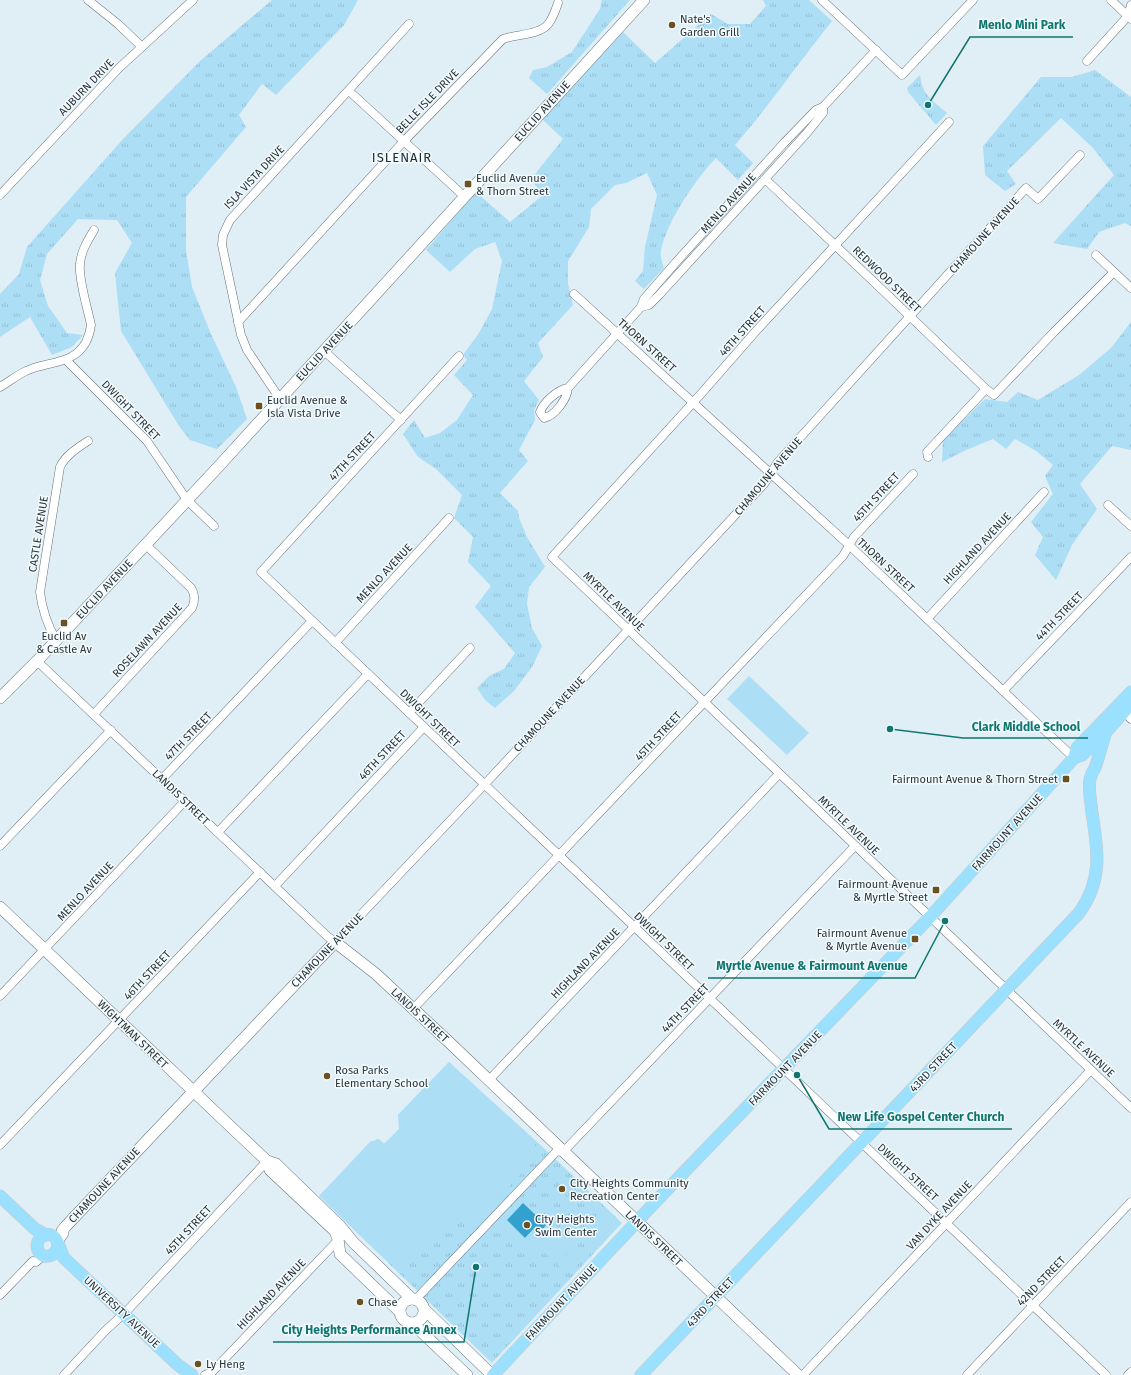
<svg xmlns="http://www.w3.org/2000/svg" width="1131" height="1375" viewBox="0 0 1131 1375" font-family="'Fira Sans',sans-serif">
	<defs>
		<pattern id="grass-tufts" width="24" height="20" patternUnits="userSpaceOnUse"><rect width="24" height="20" fill="#acdef6"/><path d="M3 7l-1-3M5 7V3M7 7l1-3M15 17l-1-3M17 17v-4M19 17l1-3" fill="none" stroke="#94bfd4"/></pattern>
	</defs>
	<rect width="100%" height="100%" fill="#e0eef5"/>
	<!-- grass -->
	<g fill="url(#grass-tufts)">
		<polygon points="272,0 358,0 344,25 276,95 262,84 239,115 246,127 186,197 186,250 192,287 211,334 236,387 247,419 217,449 190,440 179,426 121,331 115,273 132,243 117,220 78,219 47,254 40,280 48,306 67,333 83,335 72,347 52,355 30,317 0,337 0,294 19,274 27,247 123,139 199,62"/>
		<polygon points="602,0 630,0 547,94 529,78 533,70 547,67 572,52 600,9"/>
		<path d="M763,0h46l23,21c-33,41 -62,84 -97,124l18,18 -15,17 -22,-22c-21,22 -49,63 -55,92 -1,6 1,13 3,18l-20,21 -9,-8 8,-10 2,-24 12,-52 -10,-22 -21,10 -11,2 -24,24 -2,18 -21,34v23l5,21 -35,38 5,14 -19,24 15,19 -5,10 1,10 -16,30 9,11 -28,32 18,18 1,7 8,19 18,30 -16,20 -2,17 5,24 10,18 -10,21 -18,24 -19,17 -10,-8 -8,-12 12,-12 15,-7 11,-16 -40,-46 16,-21 -23,-24 5,-25 -19,-19 8,-23 -26,-26 -18,-12 -15,-23 11,-14 11,18 15,-5 17,-13 16,-25 -19,-20 13,-15 -4,-5 16,-22 13,-24 10,-48 -7,-19 -20,7 -25,23 -24,-22 50,-58 34,30 33,-27 -12,-16 32,-40 -21,-20 81,-87 32,31 56,-49 17,10h22l16,-18z"/>
		<polygon points="1095,70 1131,97 1131,226 1125,223 1099,232 1087,249 1053,243 1114,175 1093,148 1061,118 1007,171 1016,184 1005,191 985,175 983,146 1041,77 1072,77"/>
		<path d="M920,75c2,20 13,26 27,38l-11,12 -28,-33 -1,-4z"/>
		<polygon points="1131,322 1131,450 1112,446 1080,484 1097,509 1072,545 1056,580 1035,555 1043,537 1031,522 1053,494 1045,476 1053,465 1036,451 1015,439 1006,449 993,439 966,450 942,462 943,440 985,399 1007,402 1018,392 1038,400 1079,375 1111,348"/>
		<polygon points="449,1062 547,1151 622,1223 492,1363 319,1196 370,1142 378,1139 384,1144 399,1129 398,1115"/>
	</g>
	<!-- pitch -->
	<g fill="#acdef6">
		<polygon points="749,676 809,733 787,755 727,699"/>
		<polygon points="449,1062 542,1152 477,1220 469,1221 448,1202 446,1204 456,1214 404,1270 323,1193 370,1142 379,1139 384,1144 400,1129 398,1115"/>
		<polygon points="521,1198 552,1226 554,1224 559,1228 534,1253 499,1220"/>
		<polygon points="587,1204 595,1212 578,1229 570,1222"/>
		<polygon points="601,1218 610,1226 593,1243 585,1235"/>
		<polygon points="560,1234 569,1242 552,1259 544,1252"/>
		<polygon points="574,1247 582,1255 565,1272 557,1264"/>
	</g>
	<!-- water -->
	<polygon fill="#32a1cd" points="523,1203 546,1225 541,1231 536,1226 525,1238 507,1220"/>
	<g fill="none" stroke-linecap="round" stroke-linejoin="round">
		<!-- street casing -->
		<g stroke="#667279" stroke-width="9">
			<g id="street">
				<polyline points="88,0 118,24 142,47"/>
				<polyline points="822,0 902,75 973,0"/>
				<polyline points="1111,0 1131,19"/>
				<polyline points="1131,5 1128,16 1131,15"/>
				<polyline points="1087,61 1128,16"/>
				<polyline points="349,91 465,197"/>
				<polyline points="949,122 756,331 700,395 552,557 1131,1108"/>
				<polyline points="765,179 874,282 986,389 994,395 1054,332 1114,272"/>
				<polyline points="0,195 119,68 193,0"/>
				<polyline points="1096,255 1131,288"/>
				<polyline points="574,294 849,545 1074,758"/>
				<polyline points="641,307 649,305 660,294 806,134 823,113 823,107"/>
				<path d="M238,322l166,-181 99,-102c14,-5 38,-4 46,-16 4,-6 7,-14 9,-20"/>
				<polyline points="324,351 401,420"/>
				<polyline points="459,356 261,572 1106,1375"/>
				<polyline points="66,360 147,441 187,500 214,526"/>
				<path d="M0,387c9,-5 17,-12 26,-16 21,-10 48,-6 60,-29 3,-6 4,-10 5,-17 -3,-15 -13,-47 -11,-61 1,-13 8,-24 14,-34"/>
				<path d="M568,388c-11,2 -24,14 -28,24l4,6c11,-2 23,-19 24,-30l73,-81 3,-8 34,-39 106,-117 32,-33 7,-3 53,-57"/>
				<polyline points="280,399 247,350 241,335 222,245 223,235 230,220 409,24"/>
				<polyline points="928,457 927,452 986,389"/>
				<polyline points="1108,505 1131,526"/>
				<polyline points="927,619 1044,492"/>
				<path d="M56,640c-8,-14 -14,-31 -16,-48l20,-125c5,-11 17,-19 28,-26"/>
				<polyline points="335,643 449,518"/>
				<polyline points="37,661 327,936 335,942 484,785 764,484 778,462 1026,188 1038,199 1080,155"/>
				<polyline points="1003,691 1131,557"/>
				<polyline points="1124,712 1131,719"/>
				<polyline points="409,713 470,648"/>
				<path d="M94,714l98,-106c3,-6 3,-14 -1,-20l-45,-43"/>
				<polyline points="162,779 312,621"/>
				<polyline points="218,832 368,674"/>
				<polyline points="0,846 111,730"/>
				<polyline points="275,886 424,727"/>
				<polyline points="0,996 185,801"/>
				<polyline points="413,1009 843,556 854,537 913,474"/>
				<polyline points="489,1080 779,774"/>
				<polyline points="0,1145 260,872"/>
				<polyline points="0,1295 33,1261 36,1262 43,1256"/>
				<polyline points="416,1299 556,1152 564,1151 855,846"/>
				<polyline points="124,1314 267,1161"/>
				<polyline points="64,1375 105,1331 118,1319"/>
				<polyline points="205,1375 212,1372 341,1237"/>
				<polyline points="803,1375 1091,1070"/>
				<polyline points="967,1375 1131,1202"/>
				<polyline points="1128,1375 1131,1372"/>
			</g>
		</g>
		<!-- secondary casing -->
		<g stroke="#667279" stroke-width="12">
			<g id="secondary">
				<polyline points="0,698 37,661 219,466 644,0"/>
				<polyline points="0,907 231,1127 267,1161 276,1164 340,1226 353,1242 412,1299"/>
				<polyline points="267,1161 270,1170 335,1231 338,1239 340,1254 400,1312"/>
				<polyline points="57,1242 63,1233 62,1231 66,1226 335,942 376,974 451,1044 798,1375"/>
				<circle cx="412" cy="1311" r="12"/>
				<polyline points="425,1310 492,1375"/>
				<polyline points="412,1323 467,1375"/>
			</g>
		</g>
		<!-- primary casing -->
		<g stroke="#c8caca" stroke-width="13">
			<g id="primary">
				<polyline points="1074,758 1082,755 1106,732 1130,705"/>
				<polyline points="0,1196 35,1229 46,1235"/>
				<path d="M58,1245c-1,9 -7,12 -15,11 -15,-11 2,-29 12,-18 4,4 6,15 9,20l114,107 14,10"/>
				<polyline points="493,1375 659,1198 930,917 1074,758 1077,748 1131,692"/>
				<path d="M641,1375l438,-462c24,-33 19,-63 13,-100 -1,-11 -4,-24 -2,-34 1,-4 3,-8 5,-11 4,-12 7,-24 11,-36"/>
			</g>
		</g>
		<!-- street -->
		<use href="#street" stroke="#fff" stroke-width="8"/>
		<!-- secondary -->
		<use href="#secondary" stroke="#fff" stroke-width="11"/>
		<!-- primary -->
		<use href="#primary" stroke="#9be1ff" stroke-width="12"/>
	</g>
	<!-- markers -->
	<g fill="#6b5022" stroke="#f2fbff" stroke-width="1.5">
		<circle cx="672" cy="25" r="4"/>
		<rect x="464" y="180" width="8" height="8" rx="2"/>
		<rect x="255" y="402" width="8" height="8" rx="2"/>
		<rect x="60" y="619" width="8" height="8" rx="2"/>
		<rect x="1062" y="775" width="8" height="8" rx="2"/>
		<rect x="932" y="886" width="8" height="8" rx="2"/>
		<rect x="911" y="935" width="8" height="8" rx="2"/>
		<circle cx="327" cy="1076" r="4"/>
		<circle cx="562" cy="1189" r="4"/>
		<circle cx="527" cy="1225" r="4"/>
		<circle cx="360" cy="1302" r="4"/>
		<circle cx="198" cy="1364" r="4"/>
	</g>
	<g text-anchor="middle" stroke-width="3" stroke-linejoin="round" paint-order="stroke">
		<!-- poi labels -->
		<g font-size="11" fill="#2d3335" stroke="#f2fbff" text-anchor="start">
			<text x="680" y="23">Nate's<tspan x="680" dy="13">Garden Grill</tspan></text>
			<text x="476" y="182">Euclid Avenue<tspan x="476" dy="13">&amp; Thorn Street</tspan></text>
			<text x="267" y="404">Euclid Avenue &amp;<tspan x="267" dy="13">Isla Vista Drive</tspan></text>
			<text x="64" y="640" text-anchor="middle">Euclid Av<tspan x="64" dy="13">&amp; Castle Av</tspan></text>
			<text x="1058" y="783" text-anchor="end">Fairmount Avenue &amp; Thorn Street</text>
			<text x="928" y="888" text-anchor="end">Fairmount Avenue<tspan x="928" dy="13">&amp; Myrtle Street</tspan></text>
			<text x="907" y="937" text-anchor="end">Fairmount Avenue<tspan x="907" dy="13">&amp; Myrtle Avenue</tspan></text>
			<text x="335" y="1074">Rosa Parks<tspan x="335" dy="13">Elementary School</tspan></text>
			<text x="570" y="1187">City Heights Community<tspan x="570" dy="13">Recreation Center</tspan></text>
			<text x="535" y="1223">City Heights<tspan x="535" dy="13">Swim Center</tspan></text>
			<text x="368" y="1306">Chase</text>
			<text x="206" y="1368">Ly Heng</text>
		</g>
		<!-- street labels -->
		<g font-size="11" fill="#2d3335" stroke="#f2fbff">
			<text transform="translate(86 87) rotate(-46)" y="4">AUBURN DRIVE</text>
			<text transform="translate(427 101) rotate(-46)" y="4">BELLE ISLE DRIVE</text>
			<text transform="translate(542 111) rotate(-48)" y="4">EUCLID AVENUE</text>
			<text transform="translate(254 177) rotate(-47)" y="4">ISLA VISTA DRIVE</text>
			<text transform="translate(728 203) rotate(-48)" y="4">MENLO AVENUE</text>
			<text transform="translate(984 235) rotate(-48)" y="4">CHAMOUNE AVENUE</text>
			<text transform="translate(887 279) rotate(44)" y="4">REDWOOD STREET</text>
			<text transform="translate(742 331) rotate(-48)" y="4">46TH STREET</text>
			<text transform="translate(647 345) rotate(42)" y="4">THORN STREET</text>
			<text transform="translate(324 351) rotate(-47)" y="4">EUCLID AVENUE</text>
			<text transform="translate(131 410) rotate(46)" y="4">DWIGHT STREET</text>
			<text transform="translate(352 456) rotate(-47)" y="4">47TH STREET</text>
			<text transform="translate(768 476) rotate(-50)" y="4">CHAMOUNE AVENUE</text>
			<text transform="translate(876 497) rotate(-47)" y="4">45TH STREET</text>
			<text transform="translate(38 534) rotate(-81)" y="4">CASTLE AVENUE</text>
			<text transform="translate(977 548) rotate(-47)" y="4">HIGHLAND AVENUE</text>
			<text transform="translate(886 565) rotate(43)" y="4">THORN STREET</text>
			<text transform="translate(384 573) rotate(-47)" y="4">MENLO AVENUE</text>
			<text transform="translate(104 589) rotate(-47)" y="4">EUCLID AVENUE</text>
			<text transform="translate(614 601) rotate(44)" y="4">MYRTLE AVENUE</text>
			<text transform="translate(1059 616) rotate(-46)" y="4">44TH STREET</text>
			<text transform="translate(147 640) rotate(-47)" y="4">ROSELAWN AVENUE</text>
			<text transform="translate(549 714) rotate(-47)" y="4">CHAMOUNE AVENUE</text>
			<text transform="translate(430 718) rotate(44)" y="4">DWIGHT STREET</text>
			<text transform="translate(188 736) rotate(-46)" y="4">47TH STREET</text>
			<text transform="translate(658 736) rotate(-47)" y="4">45TH STREET</text>
			<text transform="translate(382 755) rotate(-47)" y="4">46TH STREET</text>
			<text transform="translate(181 797) rotate(44)" y="4">LANDIS STREET</text>
			<text transform="translate(849 825) rotate(44)" y="4">MYRTLE AVENUE</text>
			<text transform="translate(1007 832) rotate(-48)" y="4">FAIRMOUNT AVENUE</text>
			<text transform="translate(85 891) rotate(-47)" y="4">MENLO AVENUE</text>
			<text transform="translate(664 941) rotate(44)" y="4">DWIGHT STREET</text>
			<text transform="translate(327 950) rotate(-46)" y="4">CHAMOUNE AVENUE</text>
			<text transform="translate(585 963) rotate(-46)" y="4">HIGHLAND AVENUE</text>
			<text transform="translate(147 975) rotate(-47)" y="4">46TH STREET</text>
			<text transform="translate(685 1008) rotate(-46)" y="4">44TH STREET</text>
			<text transform="translate(420 1015) rotate(43)" y="4">LANDIS STREET</text>
			<text transform="translate(133 1034) rotate(44)" y="4">WIGHTMAN STREET</text>
			<text transform="translate(1084 1048) rotate(43)" y="4">MYRTLE AVENUE</text>
			<text transform="translate(933 1067) rotate(-47)" y="4">43RD STREET</text>
			<text transform="translate(785 1068) rotate(-46)" y="4">FAIRMOUNT AVENUE</text>
			<text transform="translate(908 1172) rotate(43)" y="4">DWIGHT STREET</text>
			<text transform="translate(104 1185) rotate(-47)" y="4">CHAMOUNE AVENUE</text>
			<text transform="translate(939 1215) rotate(-47)" y="4">VAN DYKE AVENUE</text>
			<text transform="translate(188 1230) rotate(-47)" y="4">45TH STREET</text>
			<text transform="translate(654 1238) rotate(44)" y="4">LANDIS STREET</text>
			<text transform="translate(1041 1281) rotate(-46)" y="4">42ND STREET</text>
			<text transform="translate(271 1294) rotate(-46)" y="4">HIGHLAND AVENUE</text>
			<text transform="translate(561 1302) rotate(-47)" y="4">FAIRMOUNT AVENUE</text>
			<text transform="translate(710 1302) rotate(-47)" y="4">43RD STREET</text>
			<text transform="translate(122 1312) rotate(43)" y="4">UNIVERSITY AVENUE</text>
		</g>
		<!-- quarter labels -->
		<g font-size="13" letter-spacing="1" fill="#212c31" stroke="#f2fbff">
			<text x="402" y="162">ISLENAIR</text>
		</g>
	</g>
	<!-- callouts -->
	<path fill="none" stroke="#0f766e" stroke-width="1.5" d="M928 105L970 37H1073M890 729L963 738H1088M945 921L915 978H708M797 1075L829 1129H1012M476 1267L464 1342H273"/>
	<g fill="#0f766e" stroke="#f2fbff" stroke-width="1.5">
		<circle cx="928" cy="105" r="4"/>
		<circle cx="890" cy="729" r="4"/>
		<circle cx="945" cy="921" r="4"/>
		<circle cx="797" cy="1075" r="4"/>
		<circle cx="476" cy="1267" r="4"/>
	</g>
	<g font-size="12" text-anchor="middle" font-weight="bold" fill="#0f766e" stroke="#f2fbff" stroke-width="3" stroke-linejoin="round" paint-order="stroke">
		<text x="1022" y="29">Menlo Mini Park</text>
		<text x="1026" y="731">Clark Middle School</text>
		<text x="812" y="970">Myrtle Avenue &amp; Fairmount Avenue</text>
		<text x="921" y="1121">New Life Gospel Center Church</text>
		<text x="369" y="1334">City Heights Performance Annex</text>
	</g>
</svg>
